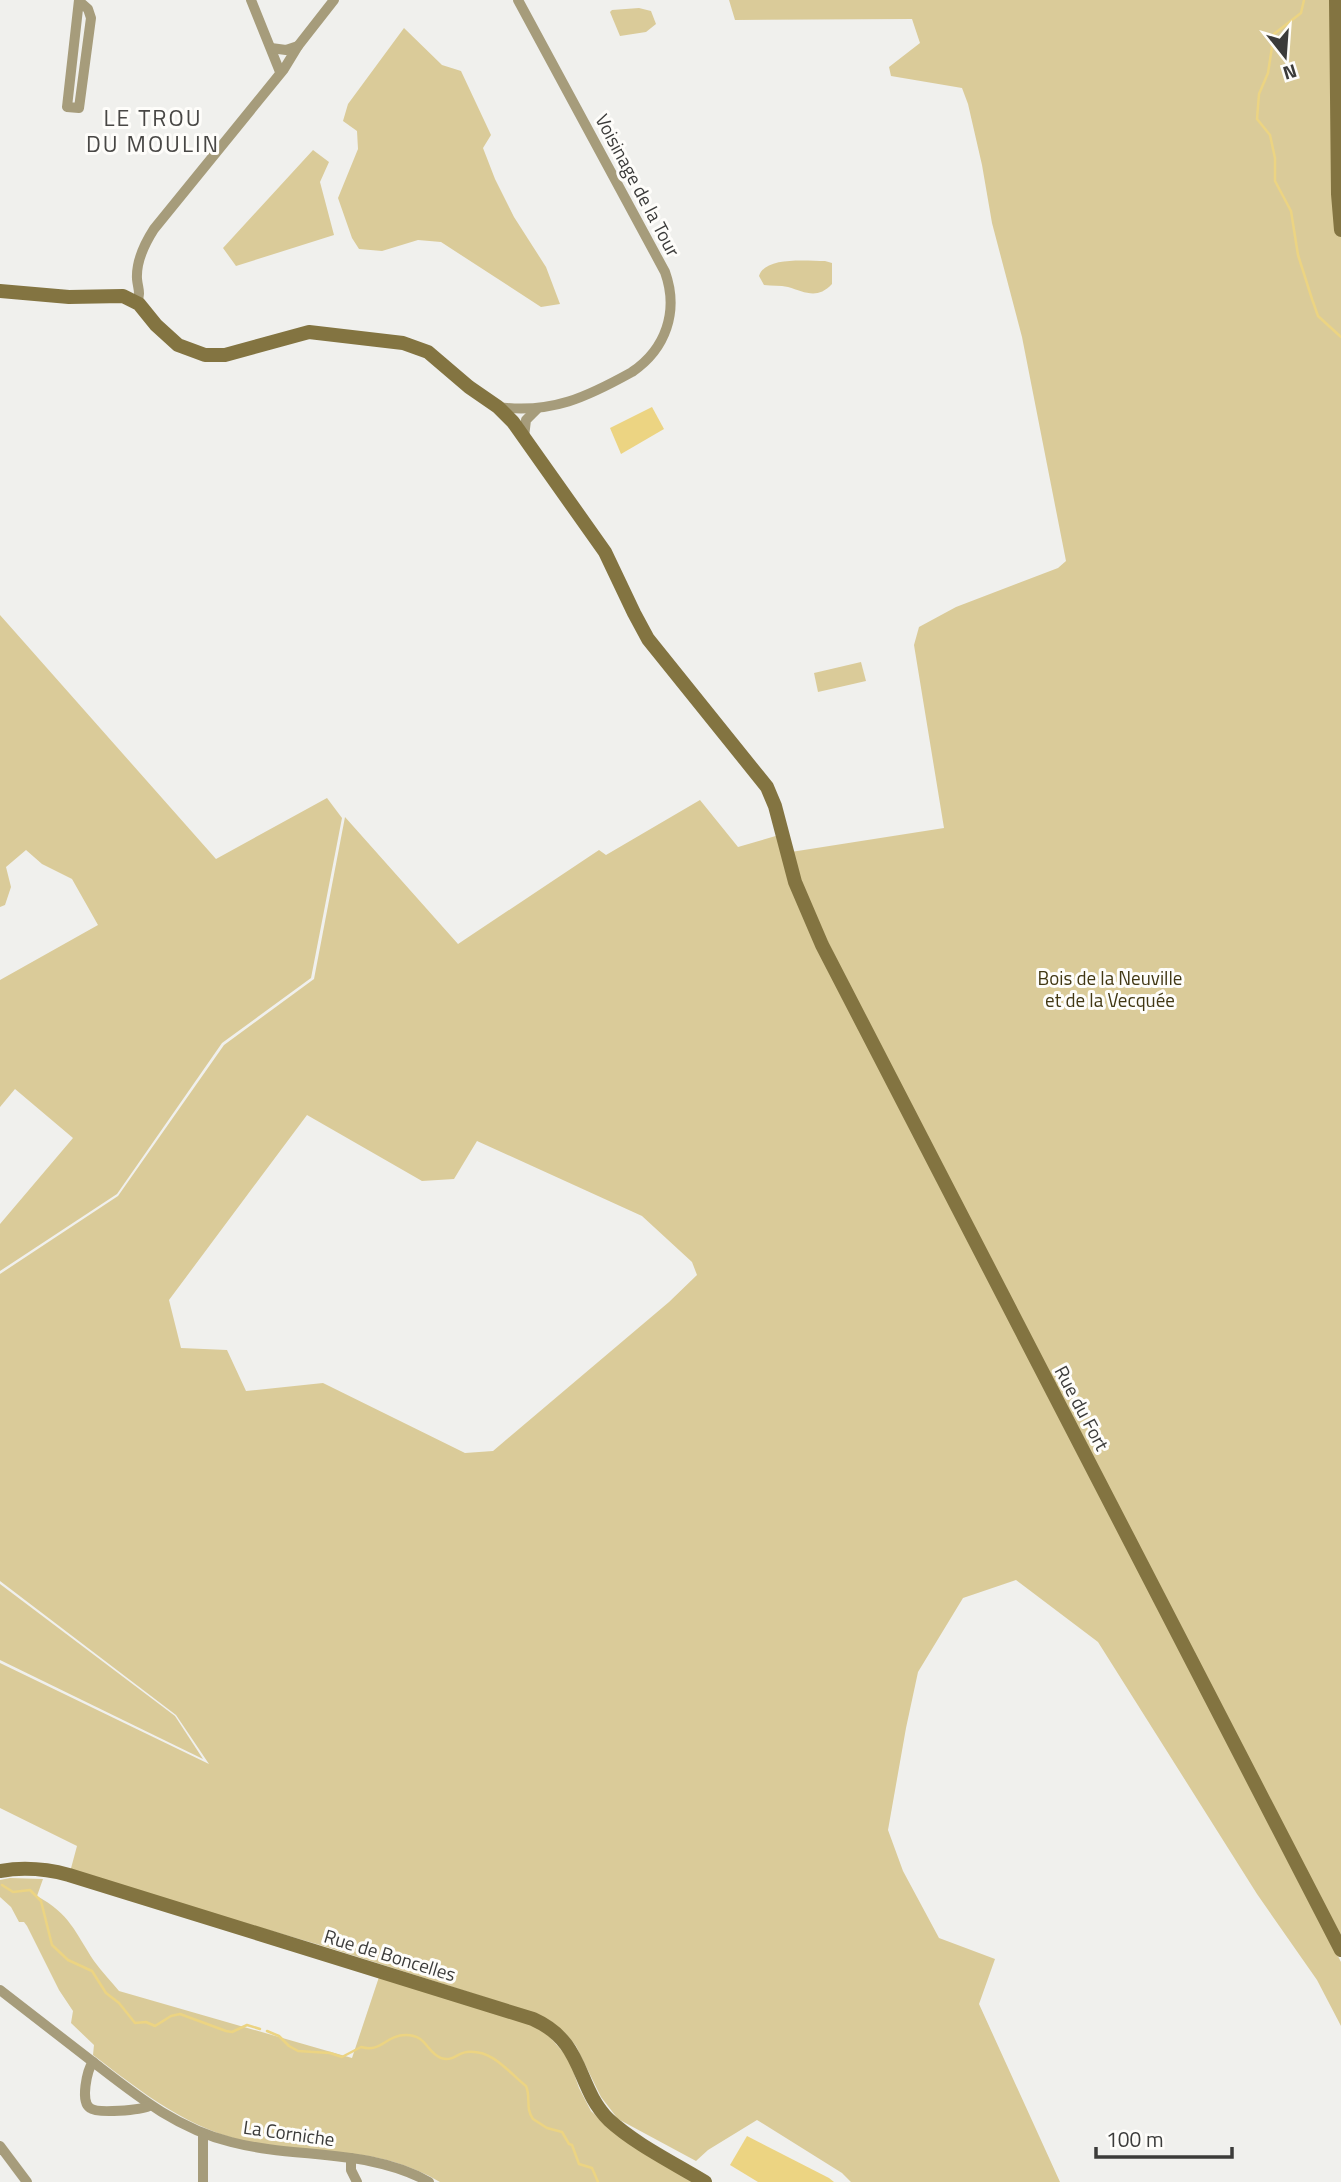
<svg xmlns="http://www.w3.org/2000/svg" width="1341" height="2182" viewBox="0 0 1341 2182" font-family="'Titillium Web',sans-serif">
	<rect width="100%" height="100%" fill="#f0f0ed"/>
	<!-- green -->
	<g fill="#dacb99" fill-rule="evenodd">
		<polygon points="729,0 1341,0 1341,1939 817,925 791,852 944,828 914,645 919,627 956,607 1058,568 1066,561 1022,337 992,223 982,165 968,104 962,88 891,76 889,67 920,43 912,19 735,20"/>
		<polygon points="639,8 651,11 656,24 646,32 620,36 610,12 612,10"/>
		<polygon points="404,28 442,65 461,71 491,135 483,148 495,179 514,217 546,267 560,304 541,307 441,242 418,240 382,251 359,249 352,238 338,198 358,149 357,131 343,121 348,104"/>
		<polygon points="313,150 329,162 320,182 334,235 236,266 223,248"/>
		<path d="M825,261l7,2v21c-15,16 -27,8 -44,3 -8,-2 -16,-1 -24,-2l-5,-9c6,-20 48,-15 66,-15z"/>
		<polygon points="0,615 216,859 327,798 342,818 311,978 222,1043 117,1194 0,1271 0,1224 73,1138 15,1089 0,1107 0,980 98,925 72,879 42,864 26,850 6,867 11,887 5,905 0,907"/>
		<polygon points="861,662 866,681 818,692 814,673"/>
		<path d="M700,800l38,47 41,-12 12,50 550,1077v64l-24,-46 -60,-86 -159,-252 -82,-62 -53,18 -45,74 -12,56 -18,102 15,41 36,67 56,21 -16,45 81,178h-209l-9,-9 -85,-53 -49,30 -12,11 -78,-42 -17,-22 -25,-51 -9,-11 -15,-13 -27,-12 -195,-62 -260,-76 7,-26 -77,-38v-145l209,101 -33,-49 -176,-134v-307l118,-78 106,-151 90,-66 31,-162 113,127 141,-94 7,5zM307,1115l115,66 32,-2 23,-38 165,75 50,46 5,13 -28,27 -176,149 -28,2 -142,-70 -77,8 -19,-41 -46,-2 -12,-48z"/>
		<polygon points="0,1584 175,1716 203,1759 0,1660"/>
		<path d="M10,1878l33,1 -6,17c33,18 38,36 57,65 8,11 17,20 25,30l233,67 27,-81 163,51 27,31 10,29 12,23 18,17 86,54h-255c-63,-37 -118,-27 -186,-39 -64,-12 -111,-50 -161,-88l1,-10 -23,-22 2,-12 -14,-21 -32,-64 -3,-4h-5l-8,-15 -11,-10v-17z"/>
	</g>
	<!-- water -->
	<g fill="#ecd482">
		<polygon points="652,407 664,429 621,454 610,428"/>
		<polygon points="747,2136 829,2178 834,2182 758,2182 730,2165"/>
	</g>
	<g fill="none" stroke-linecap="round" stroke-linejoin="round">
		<!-- stream -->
		<g stroke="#ecd482" stroke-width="2.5">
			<polyline points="1304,0 1301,13 1274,34 1268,73 1259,94 1257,119 1270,135 1275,158 1275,181 1291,211 1298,255 1312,299 1318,316 1341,337"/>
			<polyline points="2,1885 13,1892 30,1890 41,1901 52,1945 68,1960 92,1971 106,1993 119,2003 135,2023 146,2022 155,2026 171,2016 180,2014 226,2031 232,2032 247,2025 260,2029"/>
			<path d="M267,2031l12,5 10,10 9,5 32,2 12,4 19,-10c21,6 24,-12 45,-12 21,0 20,17 35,23 12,4 16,-5 26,-6 26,-3 42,21 59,34 5,11 -1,22 7,33l14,9 15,4 7,12 3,1 7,19 13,4 6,14"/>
		</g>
		<!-- street -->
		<g stroke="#a69c7b" stroke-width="10">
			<polyline points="79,0 67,107 79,108 91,18 88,9 80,2"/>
			<polyline points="251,0 280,72"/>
			<polyline points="271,48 286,50 298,46"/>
			<path d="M137,302c4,-9 1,-13 0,-23 -1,-17 8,-36 17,-50l130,-160 14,-23 36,-46"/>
			<path d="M498,407c54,7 89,-10 134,-35 34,-23 47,-61 33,-100l-147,-272"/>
			<polyline points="524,437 526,420 537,409"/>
			<path d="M0,1990c31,24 62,48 93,72 44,34 83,66 138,80 65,17 138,6 198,40"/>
			<path d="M93,2062c-6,8 -13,40 -3,46 7,6 51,2 59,-2"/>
			<polyline points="0,2146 27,2182"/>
			<polyline points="351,2158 351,2170 357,2182"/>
			<polyline points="203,2182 203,2134"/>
		</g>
		<!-- secondary -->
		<g stroke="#837441" stroke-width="14">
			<polyline points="1336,0 1338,194 1341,230"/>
			<polyline points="0,291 69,297 123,296 139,304 156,325 178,345 205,355 225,355 309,332 403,343 428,352 469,387 498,407 513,422 605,552 634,613 648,639 767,787 775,806 795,882 822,945 1341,1950"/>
			<path d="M0,1871c23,-4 47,-2 69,4l464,144c53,24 42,67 76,101 26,24 65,43 96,62"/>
		</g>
	</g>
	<g text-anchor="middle" stroke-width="6" stroke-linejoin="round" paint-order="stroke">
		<!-- street labels -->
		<g font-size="19" fill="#3b3b3a" stroke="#fefdfa">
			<text transform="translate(638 185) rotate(62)" y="7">Voisinage de la Tour</text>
			<text transform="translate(1082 1408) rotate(62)" y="7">Rue du Fort</text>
			<text transform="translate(390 1955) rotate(17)" y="7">Rue de Boncelles</text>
			<text transform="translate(289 2133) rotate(8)" y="7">La Corniche</text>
		</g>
		<!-- park labels -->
		<g font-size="19" fill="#413713" stroke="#fefdfa">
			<text x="1110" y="985">Bois de la Neuville<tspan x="1110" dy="22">et de la Vecquée</tspan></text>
		</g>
		<!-- quarter labels -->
		<g font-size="23" letter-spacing="2" fill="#484745" stroke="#fefdfa">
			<text x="153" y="126">LE TROU<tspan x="153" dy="26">DU MOULIN</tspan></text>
		</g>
	</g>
	<!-- north arrow -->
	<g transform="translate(1285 56) rotate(163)" stroke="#fefdfa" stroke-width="5" paint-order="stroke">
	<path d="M0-5L12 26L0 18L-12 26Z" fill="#3b3b3a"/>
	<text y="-10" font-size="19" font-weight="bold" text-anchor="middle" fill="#3b3b3a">N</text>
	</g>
	<!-- scale -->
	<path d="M1096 2147v10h136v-10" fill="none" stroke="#3b3b3a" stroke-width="3.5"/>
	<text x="1106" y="2147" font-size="21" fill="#3b3b3a" stroke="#fefdfa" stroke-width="5" paint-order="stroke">100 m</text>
</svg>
